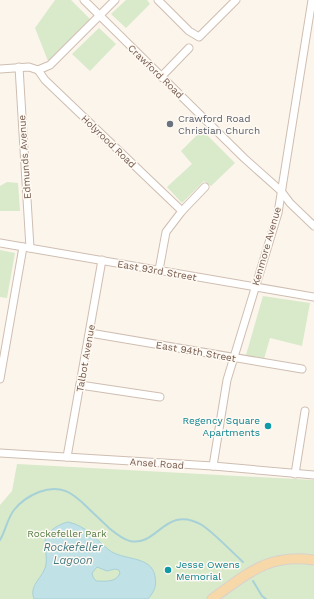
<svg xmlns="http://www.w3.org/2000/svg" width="314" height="599" viewBox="0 0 314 599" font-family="'Work Sans',sans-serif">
	<rect width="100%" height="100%" fill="#fcf5ec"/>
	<!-- green -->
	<g fill="#d8eaca">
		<polygon points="55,0 71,0 90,19 48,61 35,28"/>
		<polygon points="126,0 147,0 150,4 126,28 111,14"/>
		<polygon points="99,28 116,44 90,71 72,54"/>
		<polygon points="202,130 235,163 211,186 204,181 182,203 167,187 192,164 181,151"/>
		<polygon points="7,182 18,183 20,211 0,211 0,186"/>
		<polygon points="0,250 15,253 7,298 0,297"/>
		<polygon points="263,296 310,303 302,346 270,338 264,359 246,355"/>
		<polygon points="17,464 314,480 314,599 0,599 0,505 12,491"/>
	</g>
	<!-- water -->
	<path fill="#c0e1e6" stroke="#a7d1d7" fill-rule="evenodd" d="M68,522c19,4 27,17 41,28 14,11 42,5 46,26 2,10 -1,16 -7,23h-114c-5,-13 7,-20 11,-31 3,-8 0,-16 0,-24 -1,-12 14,-20 23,-22zM97,567l10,4 8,-2 4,1 1,3c-4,10 -15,8 -24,8l-3,-4 -1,-4z"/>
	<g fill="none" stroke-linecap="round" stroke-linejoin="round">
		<!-- stream -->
		<g stroke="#a7d1d7" stroke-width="2">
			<path d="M0,540c6,-10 7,-21 14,-30 7,-9 15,-14 25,-18 21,-8 33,0 48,15 7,7 15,14 22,21 6,5 13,11 21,13 28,6 35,-37 72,-16 12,8 29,26 41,37"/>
			<polyline points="253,581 262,596 266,599"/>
		</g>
		<!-- minor casing -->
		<g stroke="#cfbeb1" stroke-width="9">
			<g id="minor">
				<polyline points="84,0 244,158 281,191 290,203 314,226"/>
				<polyline points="158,0 189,31 199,37 236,0"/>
				<polyline points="19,67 30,248"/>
				<polyline points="0,69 29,67 38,70 50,65 115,0"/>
				<polyline points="38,70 45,80 182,211"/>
				<polyline points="161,77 189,48"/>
				<polyline points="0,243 314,297"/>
				<polyline points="159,270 166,232 182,211 205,187"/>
				<polyline points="90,333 302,369"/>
				<polyline points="0,379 23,247"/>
				<polyline points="80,385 160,397"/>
				<polyline points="0,453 213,466 314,475"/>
				<polyline points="67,457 102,260"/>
				<polyline points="213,466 227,380 278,213 312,0"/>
				<polyline points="295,474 305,411"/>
			</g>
		</g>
		<!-- major casing -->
		<g stroke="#d9d1ce" stroke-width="11">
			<path id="major" d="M212,599c35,-25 56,-46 102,-39"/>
		</g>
		<!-- minor -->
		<use href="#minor" stroke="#fff" stroke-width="7"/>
		<!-- major -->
		<use href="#major" stroke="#f7d8a8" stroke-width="9"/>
	</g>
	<!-- markers -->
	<circle fill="#6b7280" stroke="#fefaf3" stroke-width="1.5" cx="170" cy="124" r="4"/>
	<g fill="#0f9aa8" stroke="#fefaf3" stroke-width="1.5">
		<circle cx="268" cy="426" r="4"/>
		<circle cx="168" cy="570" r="4"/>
	</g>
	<g text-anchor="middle" stroke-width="3" stroke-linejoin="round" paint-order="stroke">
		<!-- street labels -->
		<g font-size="10" fill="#785c4f" stroke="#fefaf3">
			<text transform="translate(156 71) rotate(44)" y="4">Crawford Road</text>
			<text transform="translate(109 141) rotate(44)" y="4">Holyrood Road</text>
			<text transform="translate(24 157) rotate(-94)" y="4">Edmunds Avenue</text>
			<text transform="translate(266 246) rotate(-74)" y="4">Kenmore Avenue</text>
			<text transform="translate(157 270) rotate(10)" y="4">East 93rd Street</text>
			<text transform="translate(196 351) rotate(10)" y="4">East 94th Street</text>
			<text transform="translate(85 358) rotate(-80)" y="4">Talbot Avenue</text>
			<text transform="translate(157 463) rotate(4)" y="4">Ansel Road</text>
		</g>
		<!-- worship labels -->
		<g font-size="10" fill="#5b616d" stroke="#fefaf3" text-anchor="start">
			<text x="178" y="122">Crawford Road<tspan x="178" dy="12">Christian Church</tspan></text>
		</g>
		<!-- culture labels -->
		<g font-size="10" fill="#0d838f" stroke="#fefaf3" text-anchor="end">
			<text x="260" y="424">Regency Square<tspan x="260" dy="12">Apartments</tspan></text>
			<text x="176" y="568" text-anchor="start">Jesse Owens<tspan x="176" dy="12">Memorial</tspan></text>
		</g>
		<!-- park labels -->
		<g font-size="10" fill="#587d46" stroke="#fefaf3">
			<text x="67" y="537">Rockefeller Park</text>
		</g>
		<!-- water labels -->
		<g font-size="11" font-style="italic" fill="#457a83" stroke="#fefaf3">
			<text x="73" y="551">Rockefeller<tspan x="73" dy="13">Lagoon</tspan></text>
		</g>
	</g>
</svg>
